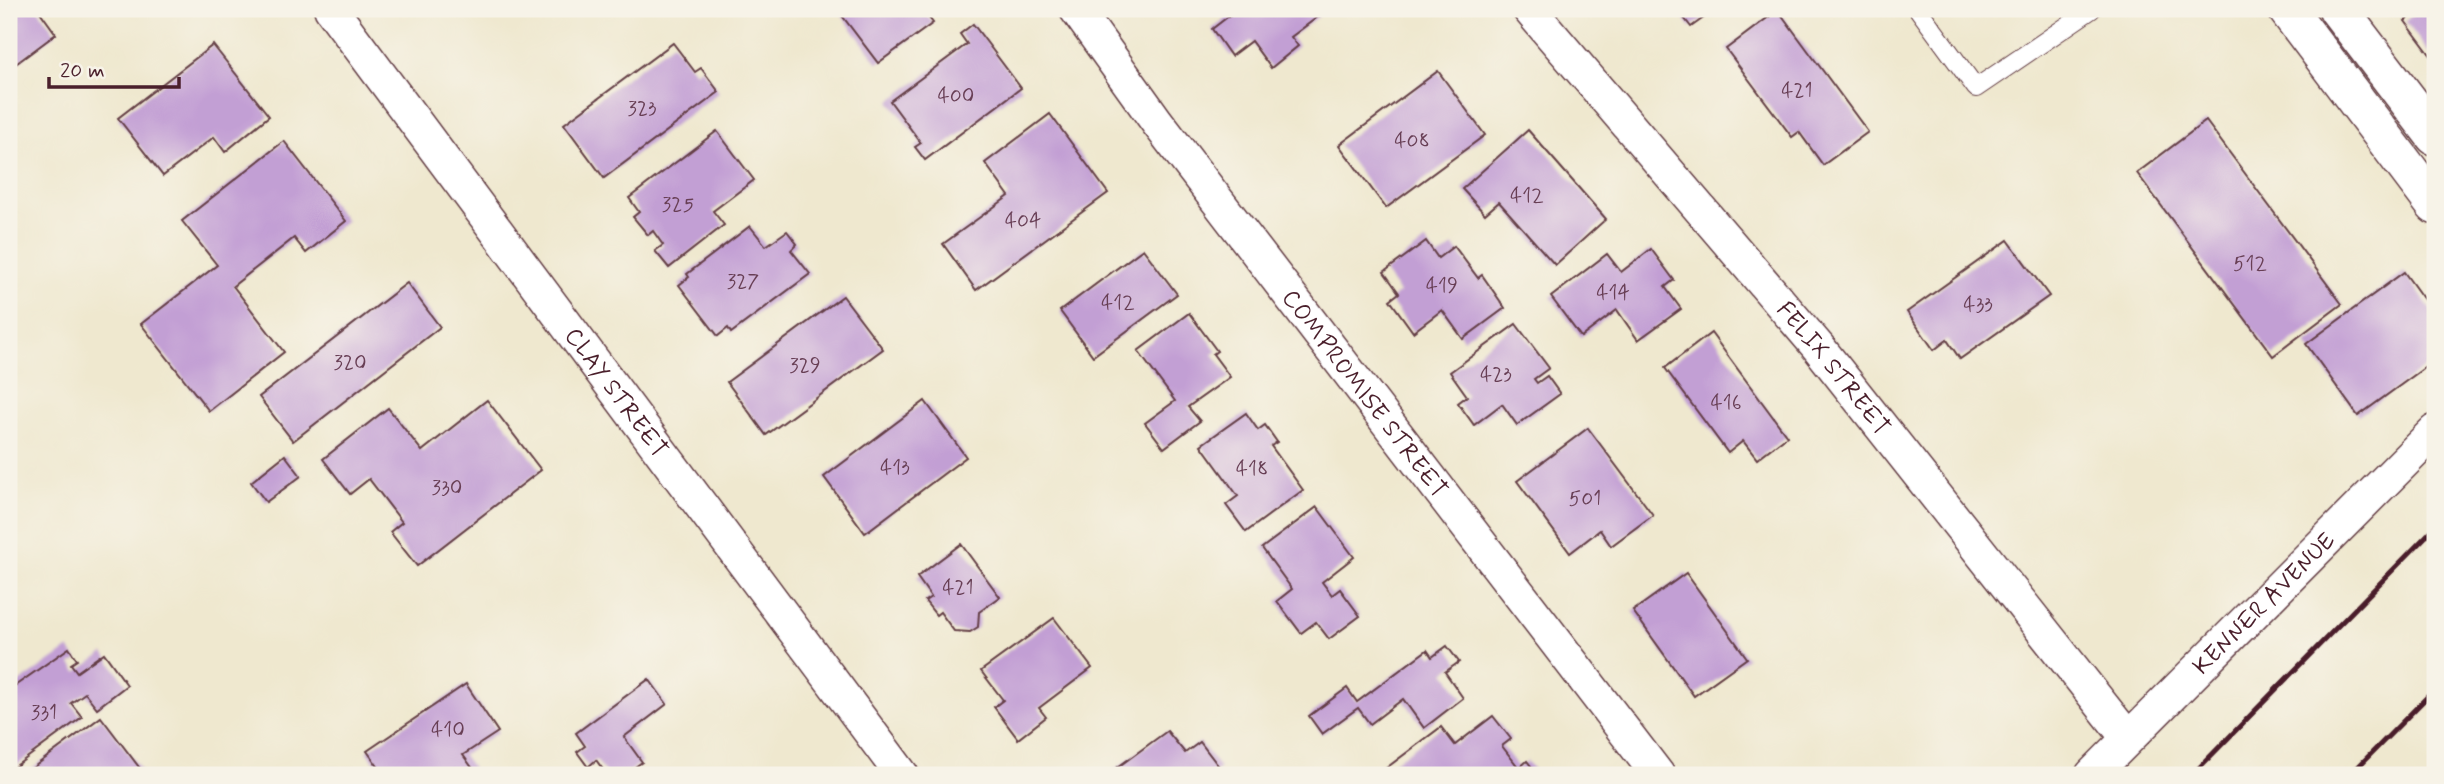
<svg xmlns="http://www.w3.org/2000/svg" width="2444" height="784" viewBox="0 0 2444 784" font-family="Mynerve,sans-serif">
	<rect width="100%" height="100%" fill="#f7f3e8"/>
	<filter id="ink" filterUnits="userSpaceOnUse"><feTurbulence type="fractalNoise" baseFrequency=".0143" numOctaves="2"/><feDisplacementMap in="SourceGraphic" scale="14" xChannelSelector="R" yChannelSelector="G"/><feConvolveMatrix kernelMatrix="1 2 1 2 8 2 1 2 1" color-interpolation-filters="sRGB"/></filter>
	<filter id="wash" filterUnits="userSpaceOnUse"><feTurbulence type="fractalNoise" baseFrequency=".00686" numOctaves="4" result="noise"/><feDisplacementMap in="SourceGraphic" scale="28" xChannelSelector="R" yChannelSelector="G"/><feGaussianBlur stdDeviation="1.57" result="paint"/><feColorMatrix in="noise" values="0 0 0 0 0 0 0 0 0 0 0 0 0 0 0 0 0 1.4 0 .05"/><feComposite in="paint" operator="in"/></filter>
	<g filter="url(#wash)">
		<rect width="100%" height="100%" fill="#efe8cf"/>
		<g id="blocks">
			<!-- building -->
			<g fill="#c29fd4">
				<polygon points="9,9 38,9 56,34 9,69"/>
				<polygon points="837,9 922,9 933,23 878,63"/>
				<polygon points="1226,9 1314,9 1319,16 1291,37 1298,46 1271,68 1251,41 1231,56 1212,29 1230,15"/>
				<polygon points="1677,9 1716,9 1691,27"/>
				<polygon points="2421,9 2435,9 2435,61 2405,21"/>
				<polygon points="1778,10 1868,132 1823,165 1799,132 1792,137 1726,49"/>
				<polygon points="973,24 1021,88 925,160 915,147 921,143 890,101 967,44 960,34"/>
				<polygon points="673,43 695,72 701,68 719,92 604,178 564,124"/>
				<polygon points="213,45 269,116 225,152 214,137 163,176 118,118"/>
				<polygon points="1438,71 1485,135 1386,208 1339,145"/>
				<polygon points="1050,114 1108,193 976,290 943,244 1009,196 985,163"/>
				<polygon points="2206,121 2342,304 2273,356 2137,173"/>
				<polygon points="1528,130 1606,219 1555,265 1499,202 1485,214 1462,189"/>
				<polygon points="717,131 754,180 713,211 724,225 669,268 655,251 663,245 653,231 648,235 633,217 639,212 629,198"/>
				<polygon points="284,141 346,221 306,253 294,238 233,286 284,352 209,411 141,324 217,265 182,221"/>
				<polygon points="750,226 766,246 787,231 797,244 791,250 810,274 731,333 728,328 718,336 679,285 689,277 687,274"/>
				<polygon points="2008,240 2049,296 1960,359 1947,340 1934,350 1907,312"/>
				<polygon points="1426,241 1438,258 1454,246 1478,278 1482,275 1505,308 1463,339 1442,310 1413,332 1390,300 1399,293 1384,272"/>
				<polygon points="1143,249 1177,294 1093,356 1060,311"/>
				<polygon points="1651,249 1674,280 1665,287 1681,309 1638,340 1617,310 1581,337 1551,297 1607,254 1621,272"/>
				<polygon points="2404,272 2435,315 2435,360 2358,416 2306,344"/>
				<polygon points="407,283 440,327 293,441 259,397"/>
				<polygon points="843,296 883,349 766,435 727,382"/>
				<polygon points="1189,313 1217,351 1213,354 1230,377 1188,407 1200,421 1164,448 1145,423 1175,401 1138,351"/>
				<polygon points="1516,324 1549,368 1534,379 1537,383 1547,376 1560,394 1517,425 1502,404 1474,425 1458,403 1467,396 1450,372"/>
				<polygon points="1711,333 1787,436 1757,459 1743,441 1728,453 1665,368"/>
				<polygon points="487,400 541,470 417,566 390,532 402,522 369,479 350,494 323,459 388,408 422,451"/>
				<polygon points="925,401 966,457 865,533 824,477"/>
				<polygon points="1246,413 1258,430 1265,425 1277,442 1271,446 1303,490 1246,532 1226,505 1238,496 1201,445"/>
				<polygon points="1588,428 1653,515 1611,546 1600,530 1570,553 1517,481"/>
				<polygon points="285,455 301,476 266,502 251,482"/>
				<polygon points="1317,507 1354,557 1322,582 1332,595 1340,589 1360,616 1329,639 1316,622 1301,633 1277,601 1292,589 1262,548"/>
				<polygon points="961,544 1000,597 979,612 978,627 970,632 954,631 940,612 936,615 925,601 931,597 917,577"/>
				<polygon points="1686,573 1747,658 1694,696 1633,611"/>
				<polygon points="1054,618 1092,668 1039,708 1046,717 1018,739 994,707 1003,700 981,671"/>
				<polygon points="1447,646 1459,662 1445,672 1463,698 1424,728 1403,699 1370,724 1358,708 1322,734 1309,716 1347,688 1357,702 1427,650 1432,657"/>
				<polygon points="69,648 77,660 71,664 77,672 104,653 127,685 97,708 85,693 71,703 82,717 9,771 9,690"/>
				<polygon points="649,679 667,704 624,737 642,762 624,775 607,775 596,760 588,767 577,752 585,746 576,733"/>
				<polygon points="466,684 498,732 463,755 473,769 464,775 384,775 367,751"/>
				<polygon points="1493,716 1511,739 1502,746 1519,768 1527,761 1538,775 1377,775 1441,727 1455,745"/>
				<polygon points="101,717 145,775 23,775"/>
				<polygon points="1167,731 1185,753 1200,742 1220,768 1210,775 1107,775"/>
			</g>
		</g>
	</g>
	<g filter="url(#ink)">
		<use href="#blocks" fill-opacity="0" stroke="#633d44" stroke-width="2"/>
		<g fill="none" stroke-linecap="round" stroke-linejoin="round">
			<!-- lane casing -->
			<g stroke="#633d44" stroke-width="20">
				<polyline id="lane" points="1918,9 1976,88 2092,9"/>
			</g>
			<!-- street casing -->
			<g stroke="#633d44" stroke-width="36">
				<g id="street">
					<path id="s1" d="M331,9l571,766"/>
					<path id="s2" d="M1076,9l81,113 501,653"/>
					<path id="s3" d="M1529,9l290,339 308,389"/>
					<path id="s4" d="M2092,775l343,-344"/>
				</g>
			</g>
			<!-- secondary casing -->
			<g stroke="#633d44" stroke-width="41">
				<g id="secondary">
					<polyline points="2287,9 2435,205"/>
					<polyline points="2338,9 2435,136"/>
				</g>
			</g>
			<!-- lane -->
			<use href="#lane" stroke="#fff" stroke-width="18"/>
			<!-- street -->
			<use href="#street" stroke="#fff" stroke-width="33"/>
			<!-- secondary -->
			<use href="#secondary" stroke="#fff" stroke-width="38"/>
			<!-- rail -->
			<g stroke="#4a1f2b" stroke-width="5">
				<polyline points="2192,775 2435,527"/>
				<polyline points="2350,775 2435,689"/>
			</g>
		</g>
	</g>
	<g text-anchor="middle" stroke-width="5" stroke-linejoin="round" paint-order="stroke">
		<!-- number labels -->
		<g font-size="21" fill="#683f55">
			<text x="1797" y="97">421</text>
			<text x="956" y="102">400</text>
			<text x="642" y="115">323</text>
			<text x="1412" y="147">408</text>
			<text x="1527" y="202">412</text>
			<text x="678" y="211">325</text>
			<text x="1023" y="227">404</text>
			<text x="2250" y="270">512</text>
			<text x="743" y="288">327</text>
			<text x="1442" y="292">419</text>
			<text x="1613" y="299">414</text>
			<text x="1118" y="309">412</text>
			<text x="1978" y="311">433</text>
			<text x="350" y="369">320</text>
			<text x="805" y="372">329</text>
			<text x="1496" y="381">423</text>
			<text x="1726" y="409">416</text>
			<text x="895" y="474">413</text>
			<text x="1252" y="475">418</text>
			<text x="447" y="494">330</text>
			<text x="1585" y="505">501</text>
			<text x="958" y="594">421</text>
			<text x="44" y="719">331</text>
			<text x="448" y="736">410</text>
		</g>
		<!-- street labels -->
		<g font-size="24" fill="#4a1f2b" stroke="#f7f3e8">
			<text dy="8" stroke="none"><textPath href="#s3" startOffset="471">FELIX STREET</textPath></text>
			<text dy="8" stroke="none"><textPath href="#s1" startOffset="478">CLAY STREET</textPath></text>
			<text dy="8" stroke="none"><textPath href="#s2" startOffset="481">COMPROMISE STREET</textPath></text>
			<text dy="8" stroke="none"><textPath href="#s4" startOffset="243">KENNER AVENUE</textPath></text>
		</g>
	</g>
	<!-- margin -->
	<rect width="2444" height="784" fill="none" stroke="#f7f3e8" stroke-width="35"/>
	<!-- scale -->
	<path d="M49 77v10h130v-10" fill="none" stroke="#4a1f2b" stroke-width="3.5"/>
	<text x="60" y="77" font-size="21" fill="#4a1f2b" stroke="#f7f3e8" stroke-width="5" paint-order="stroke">20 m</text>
</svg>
